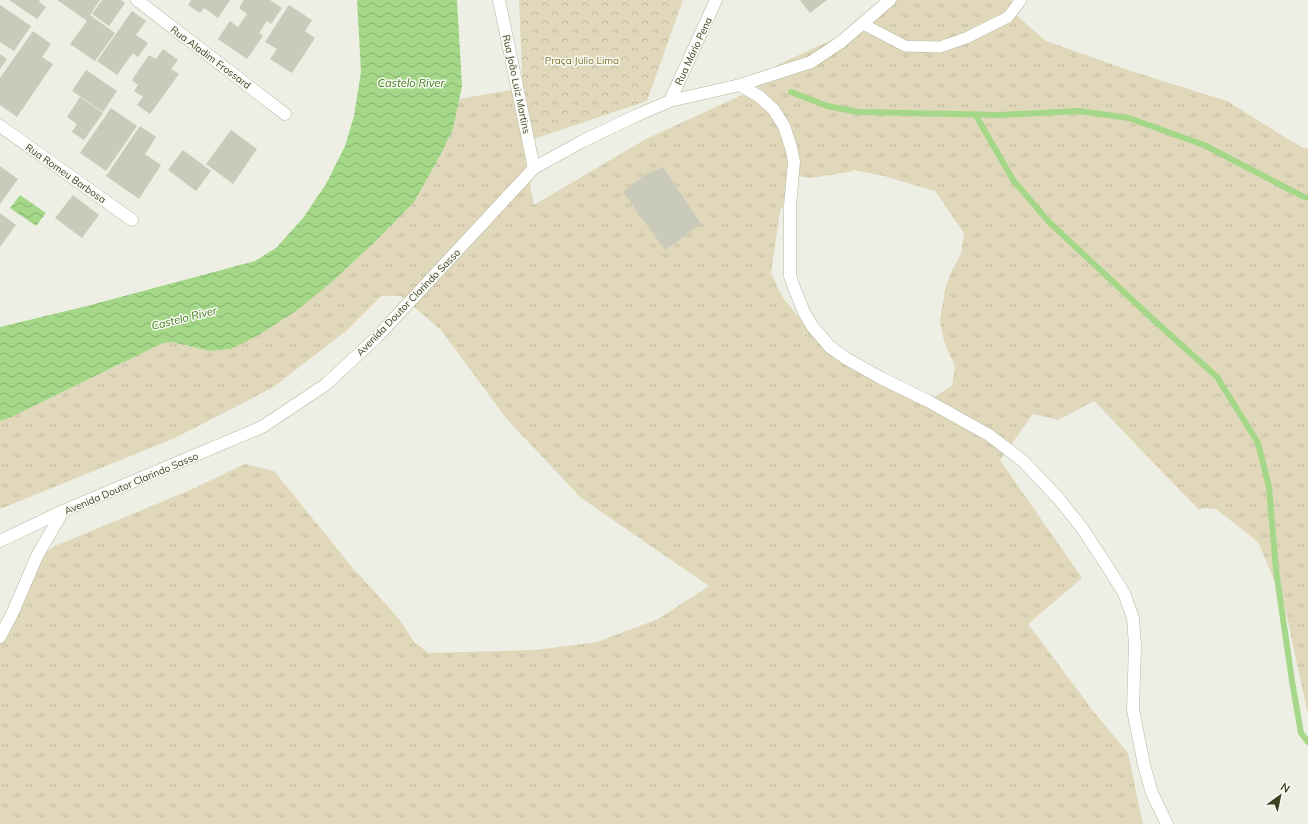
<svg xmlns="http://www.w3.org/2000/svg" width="1308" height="824" viewBox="0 0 1308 824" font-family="Mulish,sans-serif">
	<defs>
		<pattern id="grass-tufts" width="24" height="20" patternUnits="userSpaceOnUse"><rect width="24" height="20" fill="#e1d8bb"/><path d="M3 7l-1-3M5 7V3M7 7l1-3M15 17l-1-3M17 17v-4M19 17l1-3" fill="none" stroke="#c2bba0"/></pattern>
		<pattern id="park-crowns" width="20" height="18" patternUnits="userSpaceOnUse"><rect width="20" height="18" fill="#e1d8bb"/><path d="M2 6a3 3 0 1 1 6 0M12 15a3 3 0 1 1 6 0" fill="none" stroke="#c2bba0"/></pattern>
		<pattern id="water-waves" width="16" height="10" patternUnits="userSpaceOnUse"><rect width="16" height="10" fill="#a4d888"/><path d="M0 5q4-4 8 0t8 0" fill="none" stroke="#87b16f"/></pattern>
	</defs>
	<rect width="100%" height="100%" fill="#eeefe4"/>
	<!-- grass -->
	<path fill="url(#grass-tufts)" fill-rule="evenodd" d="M885,0h126l3,13 32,28 85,30 96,30 74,46 7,2v566l-24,-112 -26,-61 -42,-33 -13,-1 -4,2 -105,-109 -36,19 -25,-6 -33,46 82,118 -54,46 66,88 34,41 15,71h-1143v-187l37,-79 18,-12 133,-55 57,-27 29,7 78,96 48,53 14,22 15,11 106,-3 62,-8 61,-23 51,-33 -128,-88 -75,-80 -65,-88 -40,-34h-20l-36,36 -73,56 -97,50 -175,71v-88l9,-3 154,-75 9,-1 38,9 21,-2 26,-13 31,-20 45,-35 46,-43 35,-36 26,-46 13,-27 6,-30 53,-9 22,115 112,-66 109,-50 22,-24 86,-39zM853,170l31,6 51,15 29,42 -3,21 -10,18 -6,18 -5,31 4,20 11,26 -3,19 -18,11 -33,-7 -96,-66 -22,-26 -12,-25 9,-61 16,-36 15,2 39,-6z"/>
	<!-- park -->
	<polygon fill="url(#park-crowns)" points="519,0 683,0 647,101 525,142"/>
	<!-- water -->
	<g fill="url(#water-waves)">
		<polygon points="357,0 457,0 462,86 453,129 440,156 414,202 379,238 333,281 296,311 257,336 231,349 210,351 172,342 163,343 9,418 0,421 0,327 87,306 255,261 276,248 303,218 326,184 345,146 354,116 361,72"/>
		<polygon points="20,195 46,213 36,226 10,208"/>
	</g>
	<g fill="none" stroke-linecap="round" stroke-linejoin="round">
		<!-- stream -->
		<g stroke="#a4d888" stroke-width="6">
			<polyline points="791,92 827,106 859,112 1000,115 1079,111 1129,118 1204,145 1302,196 1308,198"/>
			<polyline points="975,114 1013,180 1049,222 1157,323 1217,377 1258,443 1269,487 1276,570 1292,681 1301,733 1308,742"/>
		</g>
	</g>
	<!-- building -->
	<g fill="#c9cab9">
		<polygon points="9,0 40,0 39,2 46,7 37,19"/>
		<polygon points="57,0 100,0 90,15 115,33 95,61 70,44 87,21"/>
		<polygon points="102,0 121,0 125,3 109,26 92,14"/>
		<polygon points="191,0 230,0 218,18 204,8 200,13 188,5"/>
		<polygon points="244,0 270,0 282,8 271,24 267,21 259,33 263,36 247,59 218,39 230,21 238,27 247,14 239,8"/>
		<polygon points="800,0 827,0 810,13"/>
		<polygon points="0,5 31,26 14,51 0,42"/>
		<polygon points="289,5 312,20 305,31 315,38 292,73 270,59 277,49 265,42"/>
		<polygon points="132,11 146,21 136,35 148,43 138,57 133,53 117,75 97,61"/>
		<polygon points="33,31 51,44 42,57 53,64 17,117 0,105 0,78"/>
		<polygon points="163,49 178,60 171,69 179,74 150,114 137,105 143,97 134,91 138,85 132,80 149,55 156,59"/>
		<polygon points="0,54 7,59 0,69"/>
		<polygon points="86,70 117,91 103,112 72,91"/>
		<polygon points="80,97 103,113 84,140 72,132 77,124 67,117"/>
		<polygon points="111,108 137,126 106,171 80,153"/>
		<polygon points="140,126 156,137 145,154 161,165 139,199 106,176"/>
		<polygon points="231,130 257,149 233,184 206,164"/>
		<polygon points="183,150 211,171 196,191 168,170"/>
		<polygon points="0,166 18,179 0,204"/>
		<polygon points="663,167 701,224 665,250 623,192 647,174"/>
		<polygon points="73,195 99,215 82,238 55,218"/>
		<polygon points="0,213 16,225 0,247"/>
	</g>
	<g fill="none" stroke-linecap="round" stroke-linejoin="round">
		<!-- lane casing -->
		<g stroke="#b5b8a6" stroke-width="12">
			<polyline id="lane" points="863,24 905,46 940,47 966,38 1008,17 1021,0"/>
		</g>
		<!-- street casing -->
		<g stroke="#b5b8a6" stroke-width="13">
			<g id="street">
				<polyline points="137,0 285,114"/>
				<polyline points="499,0 534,168"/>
				<polyline points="740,85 760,97 774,110 784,126 791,147 794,162 790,206 790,276 795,290 804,312 812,326 830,347 847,359 881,378 928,401 989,435 1023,461 1059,499 1082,528 1107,566 1124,593 1133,618 1135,645 1133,710 1144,765 1152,793 1167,824"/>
				<polyline points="670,101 716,0"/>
				<polyline points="0,126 132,220"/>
				<polyline points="0,637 13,612 37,556 63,511"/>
			</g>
		</g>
		<!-- secondary casing -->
		<g stroke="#b2b69b" stroke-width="13">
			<polyline id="secondary" points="0,541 63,511 262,427 325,385 377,337 534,168 581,142 635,116 670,101 740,85 811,62 841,42 890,0"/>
		</g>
		<!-- lane -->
		<use href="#lane" stroke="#fff" stroke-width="11"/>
		<!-- street -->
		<use href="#street" stroke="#fff" stroke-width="12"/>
		<!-- secondary -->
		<use href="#secondary" stroke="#fff" stroke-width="12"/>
	</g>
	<g text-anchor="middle" stroke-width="3" stroke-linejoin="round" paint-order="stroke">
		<!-- street labels -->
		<g font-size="10" fill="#3b4221" stroke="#fafaf5">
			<text transform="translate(693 51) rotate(-65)" y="4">Rua Mário Pena</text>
			<text transform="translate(211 57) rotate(37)" y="4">Rua Aladim Frossard</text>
			<text transform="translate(517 84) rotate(78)" y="4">Rua João Luiz Martins</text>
			<text transform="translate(66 173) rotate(35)" y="4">Rua Romeu Barbosa</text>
			<text transform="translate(408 302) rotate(-46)" y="4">Avenida Doutor Clarindo Sasso</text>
			<text transform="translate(131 483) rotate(-23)" y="4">Avenida Doutor Clarindo Sasso</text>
		</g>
		<!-- park labels -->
		<g font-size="10" fill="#7d7328" stroke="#fafaf5">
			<text x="582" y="64">Praça Júlio Lima</text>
		</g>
		<!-- water labels -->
		<g font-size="11" font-style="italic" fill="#397e15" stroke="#fafaf5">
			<text x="411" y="87">Castelo River</text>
			<text transform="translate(184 318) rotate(-14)" y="4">Castelo River</text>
		</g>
	</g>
	<!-- north arrow -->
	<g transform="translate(1280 796) rotate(33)" stroke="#fafaf5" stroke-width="3" paint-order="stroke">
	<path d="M0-3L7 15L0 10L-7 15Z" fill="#3b4221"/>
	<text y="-6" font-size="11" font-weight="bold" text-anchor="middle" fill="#3b4221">N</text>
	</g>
</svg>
